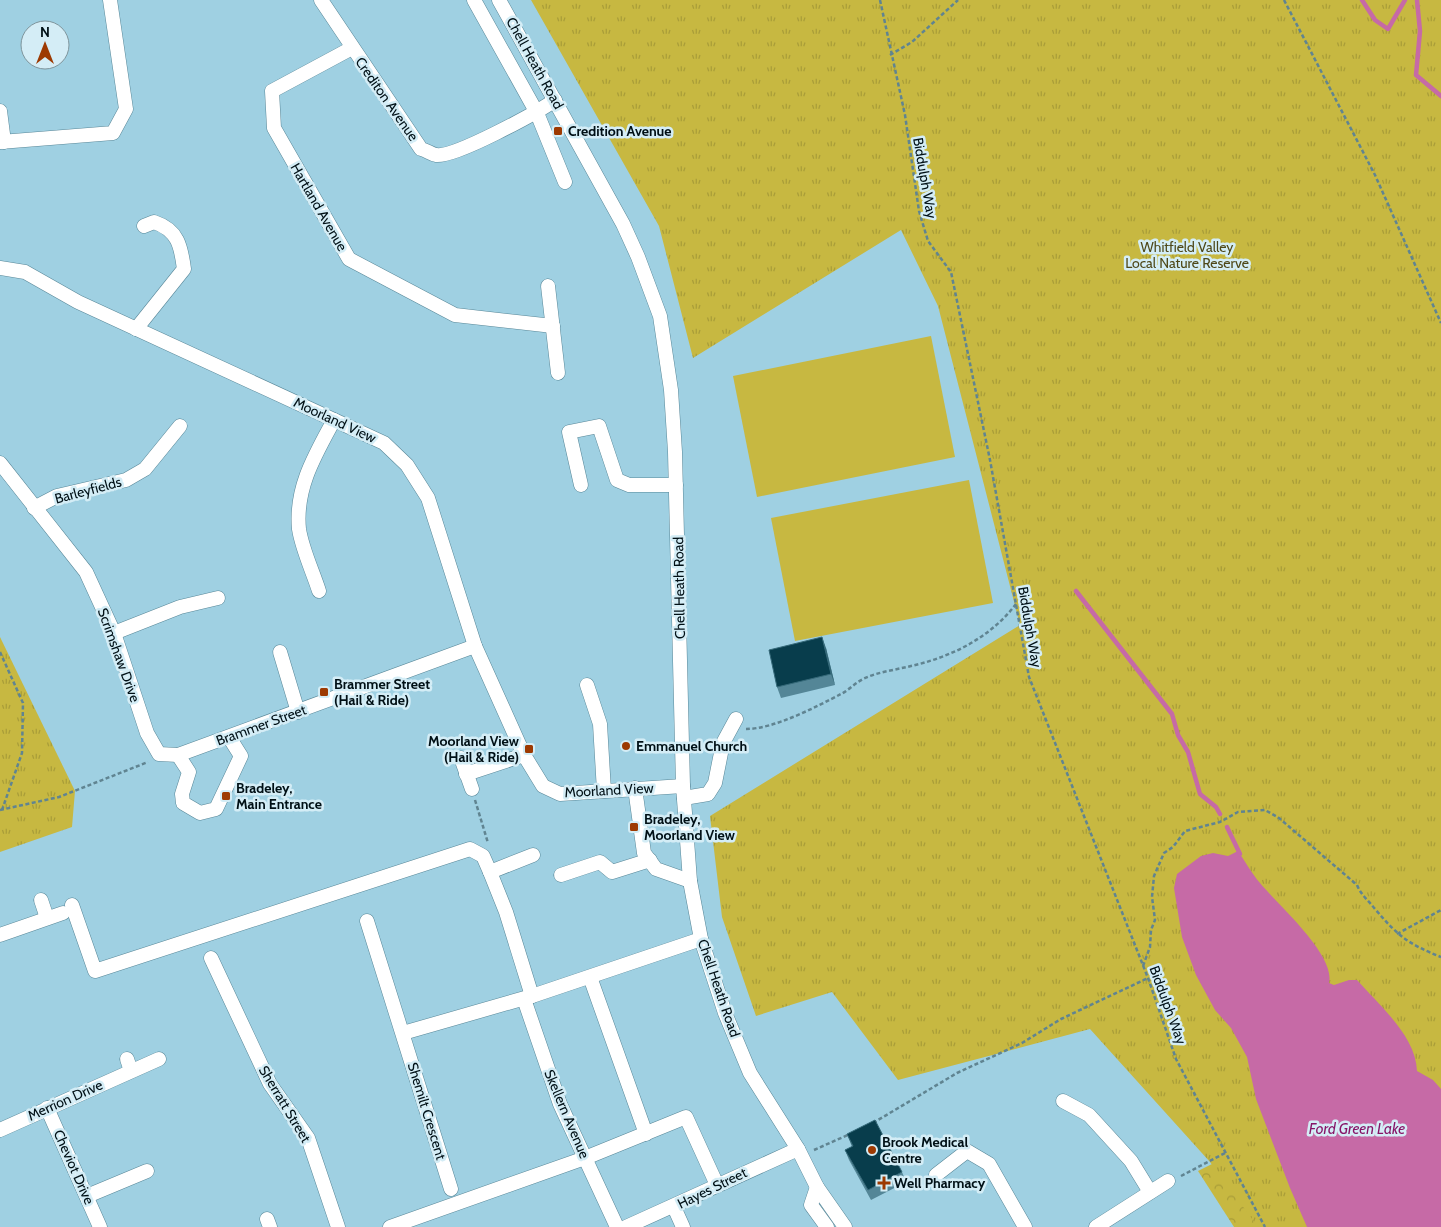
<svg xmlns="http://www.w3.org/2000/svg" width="1441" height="1227" viewBox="0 0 1441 1227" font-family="Cabin,sans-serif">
	<defs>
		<pattern id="forest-crowns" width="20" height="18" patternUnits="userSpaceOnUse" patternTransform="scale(1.25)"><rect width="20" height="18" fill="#c7b841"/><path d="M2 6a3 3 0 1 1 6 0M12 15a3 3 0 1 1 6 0" fill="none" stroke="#a99d38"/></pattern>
		<pattern id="park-tufts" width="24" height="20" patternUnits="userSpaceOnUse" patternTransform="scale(1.25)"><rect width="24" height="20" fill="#c7b841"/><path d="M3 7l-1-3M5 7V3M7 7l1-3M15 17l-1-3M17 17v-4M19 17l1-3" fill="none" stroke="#a99d38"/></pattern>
	</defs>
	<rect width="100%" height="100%" fill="#9fd0e2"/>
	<!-- green -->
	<g fill="#c7b841">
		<polygon points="931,336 955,457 757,497 733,376"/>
		<polygon points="969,480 993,603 795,641 771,518"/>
	</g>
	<!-- forest -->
	<polygon fill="url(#forest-crowns)" points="1226,1157 1259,1227 1234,1227 1198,1171"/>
	<!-- park -->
	<g fill="url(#park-tufts)">
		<polygon points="531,0 1441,0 1441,1227 1258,1227 1210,1162 1090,1029 898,1080 832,992 756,1016 722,917 710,816 1020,625 938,306 901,230 693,358 659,226"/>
		<polygon points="0,637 75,791 72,827 0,852"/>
	</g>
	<!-- water -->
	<path fill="#c66aa6" d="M1238,851c7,10 14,23 22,32 18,22 76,72 69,100l5,2 15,-5h8c22,25 59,56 60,91l16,9 8,9v138h-134l-17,-39 -34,-89 -9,-42 -16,-29 -16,-18 -19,-35 -14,-38 -8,-49 3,-14 24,-18 12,-3 15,3z"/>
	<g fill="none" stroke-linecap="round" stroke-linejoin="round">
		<!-- stream -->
		<g stroke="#c66aa6" stroke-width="4.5">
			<polyline points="1362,0 1375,20 1388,29 1405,0"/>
			<polyline points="1417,0 1420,31 1416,75 1441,96"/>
			<polyline points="1076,591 1172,714 1178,735 1188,752 1200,794 1216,807 1220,814"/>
			<polyline points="1227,827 1240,854"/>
		</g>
		<!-- minor casing -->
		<g stroke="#588798" stroke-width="15">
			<g id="minor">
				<path d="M321,0l100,149c5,1 10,5 15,6 18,3 102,-43 119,-55"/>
				<polyline points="474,0 537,113 565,182"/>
				<polyline points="499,0 623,224 638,257 660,316 671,390 675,452 683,786 690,881 701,939 725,1013 750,1073 798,1149 817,1187 845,1227"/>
				<polyline points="352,48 272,91 274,128 349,259 455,315 553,326"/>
				<polyline points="0,111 4,142"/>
				<polyline points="0,142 113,133 126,109 110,0"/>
				<polyline points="0,268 25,272 78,302 384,443 407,465 428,498 475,646 524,755 543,786 560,794 683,786"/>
				<polyline points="548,286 558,373"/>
				<path d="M136,329l48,-60c-3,-23 -6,-39 -30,-47l-10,4"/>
				<polyline points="0,463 86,572 114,633 147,733 159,754 178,755 475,646"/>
				<polyline points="581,485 569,432 599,426 617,480 629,485 676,485"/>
				<polyline points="34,508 57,496 126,480 145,469 180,426"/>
				<path d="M319,591c-6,-19 -17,-42 -20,-62 -4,-41 16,-74 35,-109"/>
				<polyline points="114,633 180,607 218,598"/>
				<polyline points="280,652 298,712"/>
				<polyline points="587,685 600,724 604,791"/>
				<polyline points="178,755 189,772 182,794 183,803 200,813 216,809 241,756 229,737"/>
				<polyline points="461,758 472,789"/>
				<polyline points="466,774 524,755"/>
				<polyline points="635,788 644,853 656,869 690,881"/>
				<polyline points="684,798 708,794 715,783 723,743 736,719"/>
				<polyline points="490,872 533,855"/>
				<polyline points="561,875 600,862 612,872 650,860"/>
				<polyline points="41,900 47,918"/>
				<polyline points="72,905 95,971 470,849 483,856 490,872 506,912 532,996"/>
				<polyline points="367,921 451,1189"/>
				<polyline points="0,935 63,913"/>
				<polyline points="211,958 270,1084 308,1138 338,1227"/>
				<polyline points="590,977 646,1134"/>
				<polyline points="524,999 560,1104 617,1227"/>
				<polyline points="403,1033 532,996 701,939"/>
				<polyline points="127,1059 131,1071"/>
				<polyline points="1063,1101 1089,1115 1131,1161 1150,1192"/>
				<polyline points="47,1108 100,1227"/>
				<polyline points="0,1130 159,1059"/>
				<polyline points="936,1175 967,1151 989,1164 1025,1227"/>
				<polyline points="817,1187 811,1205 827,1227"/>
				<polyline points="87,1196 147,1171"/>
				<polyline points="674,1207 683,1227"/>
				<polyline points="267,1219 270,1227"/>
				<polyline points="390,1227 585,1158 686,1117 717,1185"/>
				<polyline points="626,1227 798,1149"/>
				<polyline points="1096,1227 1168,1181"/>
			</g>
		</g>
		<!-- path -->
		<g stroke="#608491" stroke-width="2.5" stroke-dasharray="4 2.5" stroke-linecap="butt">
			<polyline points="880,0 905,115 919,211 928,241 951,272 990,460 1029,677 1148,978 1176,1059 1265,1227"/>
			<polyline points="1284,0 1375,175 1441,323"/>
			<polyline points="890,55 912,42 958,0"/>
			<polyline points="0,652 23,703 22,753 2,810"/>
			<path d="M746,729c28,0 70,-22 95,-35 8,-4 14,-11 22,-15 14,-7 32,-9 48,-13 40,-9 79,-28 105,-62"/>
			<polyline points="475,800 488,843"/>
			<polyline points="0,810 59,797 148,762"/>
			<polyline points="1397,934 1441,910"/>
			<path d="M1143,966l7,-19 1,-17 4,-10 -3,-23 2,-21 10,-23 9,-6 12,-16 35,-9 18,-10 27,-2 14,8 78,67c4,10 11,15 18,24 23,27 33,35 66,48"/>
			<polyline points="873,1123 957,1073 1022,1043 1061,1019 1148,978"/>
			<polyline points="814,1150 850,1134"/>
			<polyline points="1181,1176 1227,1152"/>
		</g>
		<!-- minor -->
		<use href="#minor" stroke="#fff" stroke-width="14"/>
	</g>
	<!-- wall -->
	<g fill="#548697">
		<polygon points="826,648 835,685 781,698 777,687"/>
		<polygon points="847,1134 902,1172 906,1182 871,1200 849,1160 845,1150 852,1147"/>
	</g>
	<!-- shaded-wall -->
	<polygon fill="#356979" points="822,637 826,648 835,685 831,674"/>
	<!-- building -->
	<g fill="#083d4c" stroke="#356979">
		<polygon points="822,637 831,674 777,687 769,650"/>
		<polygon points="875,1120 902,1172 868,1190 845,1150 853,1146 847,1134"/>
	</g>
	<!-- markers -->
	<g fill="#9d3a02" stroke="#d4edf6" stroke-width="2">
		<rect x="553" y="126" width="10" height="10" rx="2.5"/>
		<rect x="319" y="687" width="10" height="10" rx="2.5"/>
		<circle cx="626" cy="746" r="5"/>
		<rect x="524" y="744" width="10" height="10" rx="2.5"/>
		<rect x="221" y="791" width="10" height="10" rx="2.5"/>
		<rect x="629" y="822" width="10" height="10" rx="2.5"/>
		<circle cx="872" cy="1150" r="5"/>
		<path d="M881.5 1175.5h5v5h5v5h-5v5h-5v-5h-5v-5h5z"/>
	</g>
	<g text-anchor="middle" stroke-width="5" stroke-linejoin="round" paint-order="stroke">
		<!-- street labels -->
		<g font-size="14" fill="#001016" stroke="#d4edf6">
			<text transform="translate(535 63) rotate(61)" y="5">Chell Heath Road</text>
			<text transform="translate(387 99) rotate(55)" y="5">Crediton Avenue</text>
			<text transform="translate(925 178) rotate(80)" y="5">Biddulph Way</text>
			<text transform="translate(319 207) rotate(60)" y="5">Hartland Avenue</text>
			<text transform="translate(335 420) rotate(25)" y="5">Moorland View</text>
			<text transform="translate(88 490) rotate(-15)" y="5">Barleyfields</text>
			<text transform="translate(679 588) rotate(-91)" y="5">Chell Heath Road</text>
			<text transform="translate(1030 627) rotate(80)" y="5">Biddulph Way</text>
			<text transform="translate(119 655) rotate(70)" y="5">Scrimshaw Drive</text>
			<text transform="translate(261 725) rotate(-20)" y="5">Brammer Street</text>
			<text transform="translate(609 790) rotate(-3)" y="5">Moorland View</text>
			<text transform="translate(719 988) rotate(71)" y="5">Chell Heath Road</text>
			<text transform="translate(1168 1005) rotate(70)" y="5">Biddulph Way</text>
			<text transform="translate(65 1100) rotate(-24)" y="5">Merrion Drive</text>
			<text transform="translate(285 1104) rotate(59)" y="5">Sherratt Street</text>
			<text transform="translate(427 1111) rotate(73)" y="5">Shemilt Crescent</text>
			<text transform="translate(567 1114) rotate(67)" y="5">Skellern Avenue</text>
			<text transform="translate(74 1167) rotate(66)" y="5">Cheviot Drive</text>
			<text transform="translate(712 1188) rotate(-26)" y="5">Hayes Street</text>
		</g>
		<!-- poi labels -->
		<g font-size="14" font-weight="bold" fill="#001016" stroke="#d4edf6" text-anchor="start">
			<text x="568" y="136">Credition Avenue</text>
			<text x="334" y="689">Brammer Street<tspan x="334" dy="16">(Hail &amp; Ride)</tspan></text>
			<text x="519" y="746" text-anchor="end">Moorland View<tspan x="519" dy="16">(Hail &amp; Ride)</tspan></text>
			<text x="636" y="751">Emmanuel Church</text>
			<text x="236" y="793">Bradeley,<tspan x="236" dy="16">Main Entrance</tspan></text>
			<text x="644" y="824">Bradeley,<tspan x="644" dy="16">Moorland View</tspan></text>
			<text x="882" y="1147">Brook Medical<tspan x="882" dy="16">Centre</tspan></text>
			<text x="894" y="1188">Well Pharmacy</text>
		</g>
		<!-- park labels -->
		<g font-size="14" fill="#4e4818" stroke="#d4edf6">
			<text x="1187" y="252">Whitfield Valley<tspan x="1187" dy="16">Local Nature Reserve</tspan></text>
		</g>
		<!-- water labels -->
		<g font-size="15" font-style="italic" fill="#861467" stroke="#d4edf6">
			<text x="1357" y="1134">Ford Green Lake</text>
		</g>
	</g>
	<!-- north arrow -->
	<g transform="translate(45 45)"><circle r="24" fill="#d4edf6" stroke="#7f959c"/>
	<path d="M0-4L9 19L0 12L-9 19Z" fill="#9d3a02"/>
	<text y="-8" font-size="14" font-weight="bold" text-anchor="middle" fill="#001016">N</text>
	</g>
</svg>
